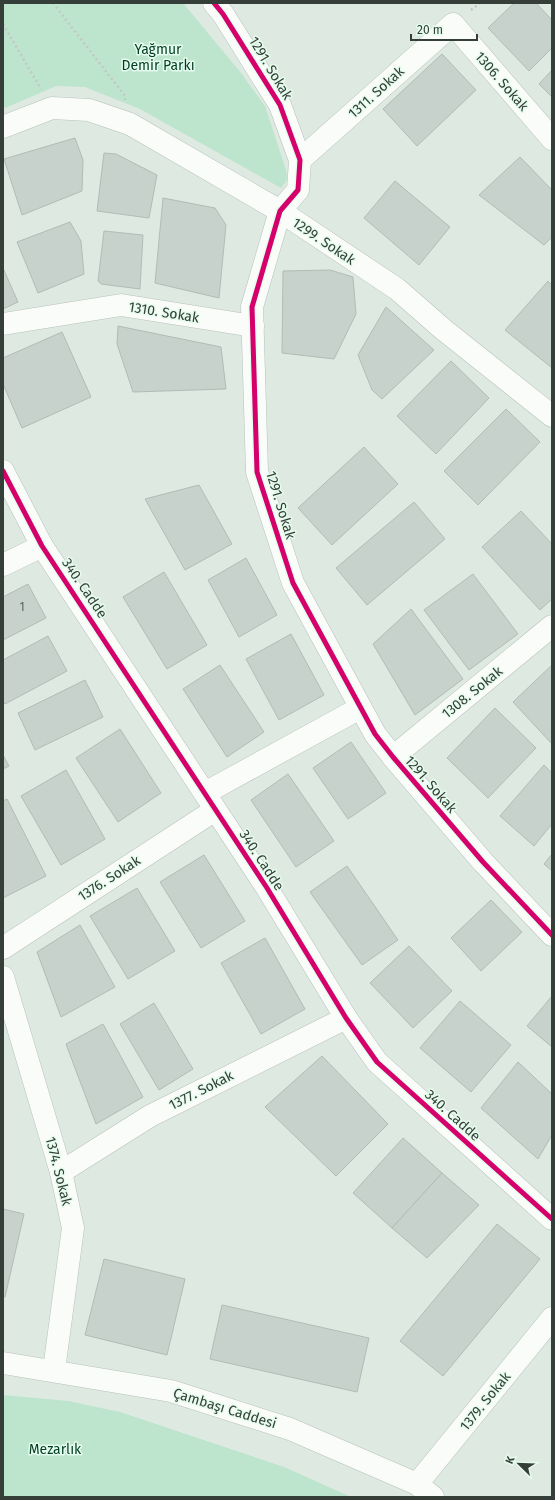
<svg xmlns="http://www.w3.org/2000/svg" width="555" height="1500" viewBox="0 0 555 1500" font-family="'Fira Sans',sans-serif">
	<rect width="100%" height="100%" fill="#dde9e1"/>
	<!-- green -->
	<g fill="#bde4cc">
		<polygon points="3,3 183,3 241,73 265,106 286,170 287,180 281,188 140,109 85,87 56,86 5,108 3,104"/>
		<polygon points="3,1395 68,1401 120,1412 284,1467 351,1497 3,1497"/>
	</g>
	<!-- building -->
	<g fill="#c8d2cc" stroke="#b2bcb6">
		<polygon points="514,3 536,3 552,20 552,48 529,71 488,28"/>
		<polygon points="442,54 476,90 417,146 383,109"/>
		<polygon points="552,70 552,97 539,84"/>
		<polygon points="75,138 83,160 82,191 22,215 4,159"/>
		<polygon points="104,153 116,154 157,175 149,218 97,211"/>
		<polygon points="520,157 552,190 552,237 544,245 479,195"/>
		<polygon points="395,181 450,227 419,265 364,218"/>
		<polygon points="163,198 215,208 226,225 219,298 155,283"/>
		<polygon points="70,222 81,241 84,274 38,293 17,242"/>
		<polygon points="104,231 143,235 140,289 101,284 98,281"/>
		<polygon points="3,268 18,302 3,309"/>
		<polygon points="330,270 353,277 356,314 334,359 282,353 283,271"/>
		<polygon points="548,281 552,285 552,368 505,330"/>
		<polygon points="386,307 434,350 382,399 372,390 358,355"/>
		<polygon points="118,326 221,347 226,389 133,392 117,344"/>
		<polygon points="62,332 91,397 22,428 3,384 3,358"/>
		<polygon points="451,361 489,398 436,454 397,416"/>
		<polygon points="506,409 540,442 478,505 444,471"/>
		<polygon points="364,447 398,484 332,545 298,508"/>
		<polygon points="199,485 232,544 185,570 145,499"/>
		<polygon points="414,502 445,539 367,605 336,568"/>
		<polygon points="521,511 552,544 552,599 540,610 482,547"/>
		<polygon points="246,558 277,615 239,637 208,580"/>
		<polygon points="164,572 207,645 167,669 123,597"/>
		<polygon points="473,574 518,634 469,670 424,610"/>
		<polygon points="28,584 46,618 3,640 3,597"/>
		<polygon points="411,609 463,679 415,715 373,644"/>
		<polygon points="291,634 324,695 279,720 246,659"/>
		<polygon points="48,636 67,671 5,704 3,701 3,660"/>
		<polygon points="220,665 264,732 227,757 183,689"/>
		<polygon points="552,665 552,744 513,702"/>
		<polygon points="85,680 103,717 35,750 18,713"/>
		<polygon points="495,708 536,748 488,798 447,758"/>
		<polygon points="120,729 161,793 118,822 76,758"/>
		<polygon points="351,742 386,793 348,819 313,768"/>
		<polygon points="3,755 9,766 3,769"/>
		<polygon points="544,765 552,773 552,824 534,846 500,816"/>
		<polygon points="66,770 105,839 61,865 21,796"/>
		<polygon points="288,774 334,841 296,867 251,800"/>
		<polygon points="7,799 46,876 3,898 3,801"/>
		<polygon points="552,854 552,871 544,864"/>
		<polygon points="204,855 245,921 201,948 160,882"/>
		<polygon points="347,866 398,940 362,965 310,892"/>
		<polygon points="137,888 175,951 128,979 90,916"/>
		<polygon points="491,900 522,932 481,971 451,938"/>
		<polygon points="80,925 115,987 61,1017 37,952"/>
		<polygon points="265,938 305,1009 261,1034 221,963"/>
		<polygon points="409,946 452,991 413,1028 370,983"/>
		<polygon points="552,996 552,1047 527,1026"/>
		<polygon points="460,1001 511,1045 471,1092 420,1048"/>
		<polygon points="154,1003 193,1069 159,1090 120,1024"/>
		<polygon points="103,1024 143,1097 96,1124 66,1044"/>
		<polygon points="322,1056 388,1124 336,1176 265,1107"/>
		<polygon points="518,1062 552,1094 552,1135 538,1159 481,1108"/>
		<polygon points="403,1138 442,1173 392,1228 353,1193"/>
		<polygon points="442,1173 479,1205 427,1258 392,1228"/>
		<polygon points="3,1209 24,1214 5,1297 3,1296"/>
		<polygon points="497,1224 540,1259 443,1376 400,1341"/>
		<polygon points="104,1259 185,1279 167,1355 85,1335"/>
		<polygon points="222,1305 369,1338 357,1392 210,1359"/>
	</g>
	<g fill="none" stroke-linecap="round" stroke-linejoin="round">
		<!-- street casing -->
		<g stroke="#b8c1bb" stroke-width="23">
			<g id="street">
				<polyline points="214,3 223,14 280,105 300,160 298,190 280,211 252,307 257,472 293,583 375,734 393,757 483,862 552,935"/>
				<polyline points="3,127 52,108 89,110 130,124 280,211 397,289 444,330 552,416"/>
				<polyline points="300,160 453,24 552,139"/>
				<polyline points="3,324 121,305 253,326"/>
				<polyline points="3,471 42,546 267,888 346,1018 377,1062 552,1219"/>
				<polyline points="3,565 42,546"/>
				<polyline points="393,757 552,626"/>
				<polyline points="205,793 360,708"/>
				<polyline points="3,948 215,810"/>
				<polyline points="3,977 61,1172 73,1228 54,1370"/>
				<polyline points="61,1172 150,1116 346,1018"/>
				<polyline points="417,1484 552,1318"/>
			</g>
		</g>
		<!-- secondary casing -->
		<g stroke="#b8c1bb" stroke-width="23">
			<polyline id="secondary" points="3,1363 171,1391 290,1429 417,1484 433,1497"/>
		</g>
		<!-- path -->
		<g stroke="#c4c8c5" stroke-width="2.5" stroke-dasharray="2 3" stroke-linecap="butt">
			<polyline points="53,3 125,96 125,100"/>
			<polyline points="471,10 480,3"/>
			<polyline points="3,24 41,89"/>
		</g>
		<!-- street -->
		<use href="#street" stroke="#fafcfa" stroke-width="22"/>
		<!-- secondary -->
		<use href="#secondary" stroke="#fafcfa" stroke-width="22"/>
		<!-- cycleway casing -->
		<g stroke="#e5fced" stroke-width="8">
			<g id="cycleway">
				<polyline points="214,3 223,14 280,105 300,160 298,190 280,211 252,307 257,472 293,583 375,734 393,757 483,862 552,935"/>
				<polyline points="3,471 42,546 267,888 346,1018 377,1062 552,1219"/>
			</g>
		</g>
		<!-- cycleway -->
		<use href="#cycleway" stroke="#d6006c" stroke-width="5"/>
	</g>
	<g text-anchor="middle" stroke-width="3" stroke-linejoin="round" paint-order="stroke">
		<!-- number labels -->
		<g font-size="12" fill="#5a635d">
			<text x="22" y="611">1</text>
		</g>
		<!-- park labels -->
		<g font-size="14" fill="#003d23" stroke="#e5fced">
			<text x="158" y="54">Yağmur<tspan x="158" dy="16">Demir Parkı</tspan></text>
			<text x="55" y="1454">Mezarlık</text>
		</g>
		<!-- street labels -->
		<g font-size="14" fill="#353e38" stroke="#e5fced">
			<text transform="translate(271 68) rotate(59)" y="5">1291. Sokak</text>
			<text transform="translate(502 81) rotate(49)" y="5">1306. Sokak</text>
			<text transform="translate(376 92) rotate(-42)" y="5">1311. Sokak</text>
			<text transform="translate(324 241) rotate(34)" y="5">1299. Sokak</text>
			<text transform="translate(164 312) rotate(9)" y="5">1310. Sokak</text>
			<text transform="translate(281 505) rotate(73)" y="5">1291. Sokak</text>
			<text transform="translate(85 588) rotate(56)" y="5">340. Cadde</text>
			<text transform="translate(472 692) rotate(-39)" y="5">1308. Sokak</text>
			<text transform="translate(431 784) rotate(49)" y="5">1291. Sokak</text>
			<text transform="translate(262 860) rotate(57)" y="5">340. Cadde</text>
			<text transform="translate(109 878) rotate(-33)" y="5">1376. Sokak</text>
			<text transform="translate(201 1090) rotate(-27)" y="5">1377. Sokak</text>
			<text transform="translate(453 1115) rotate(42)" y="5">340. Cadde</text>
			<text transform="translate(59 1171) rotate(76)" y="5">1374. Sokak</text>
			<text transform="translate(485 1401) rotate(-51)" y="5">1379. Sokak</text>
			<text transform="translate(225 1408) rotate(17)" y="5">Çambaşı Caddesi</text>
		</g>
	</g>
	<!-- border -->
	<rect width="555" height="1500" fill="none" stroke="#353e38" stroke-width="8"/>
	<!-- north arrow -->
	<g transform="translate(519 1464) rotate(293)" stroke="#e5fced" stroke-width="3" paint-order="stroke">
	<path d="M0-3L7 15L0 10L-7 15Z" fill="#353e38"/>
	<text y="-6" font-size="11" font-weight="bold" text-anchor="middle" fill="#353e38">K</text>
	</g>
	<!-- scale -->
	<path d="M411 34v6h66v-6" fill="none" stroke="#353e38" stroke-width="2"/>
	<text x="417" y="34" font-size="12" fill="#353e38" stroke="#e5fced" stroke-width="3" paint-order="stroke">20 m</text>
</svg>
